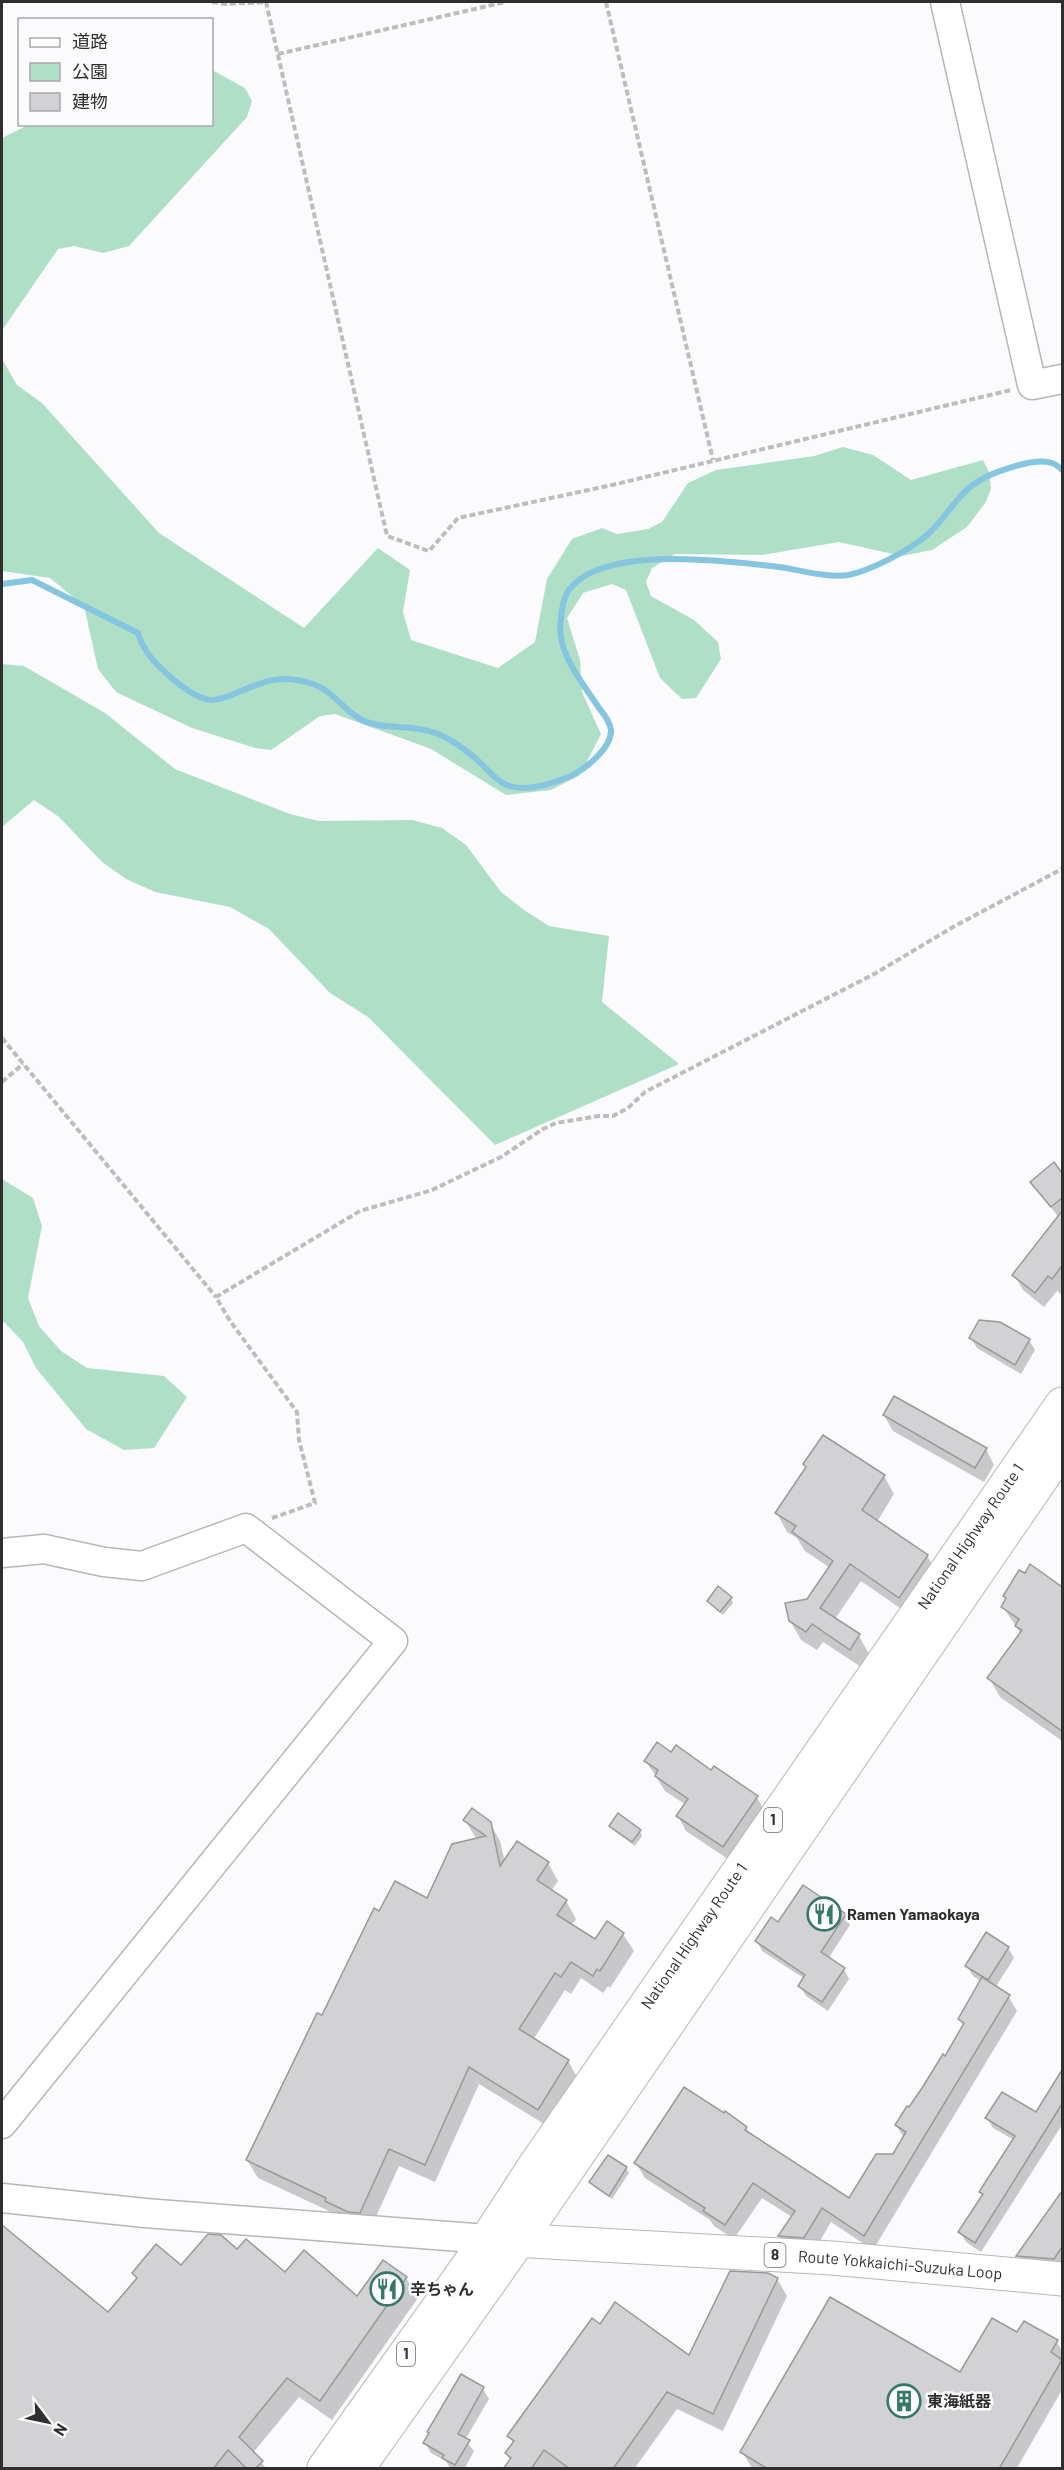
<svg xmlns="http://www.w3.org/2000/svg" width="1064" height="2470" viewBox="0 0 1064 2470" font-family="Barlow,'Noto Sans JP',sans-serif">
	<rect width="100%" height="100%" fill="#fbfbfd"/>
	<!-- green -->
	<g fill="#b0dfc8">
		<polygon points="212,70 245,88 252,101 247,117 129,246 103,253 74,246 58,249 3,329 2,350 2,138 28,125 212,124"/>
		<polygon points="2,359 17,385 42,403 159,533 304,628 378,548 410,570 403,612 411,640 498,668 535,642 547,579 572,539 602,528 617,534 648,529 662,522 688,483 716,470 814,456 843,447 873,455 911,480 983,460 989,472 991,488 986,502 967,527 932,550 902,556 839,542 762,555 675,554 652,568 646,582 651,596 694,620 718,642 721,659 696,698 682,699 660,678 626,590 612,584 583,593 567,618 580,660 582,692 601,734 580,775 551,790 506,795 431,749 335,714 320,716 271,750 255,748 192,728 116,692 98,669 84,606 50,578 2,571"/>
		<polygon points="2,664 24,666 105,713 175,769 290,814 319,821 412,820 442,828 466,845 501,892 524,910 549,926 609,936 602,1002 679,1064 495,1145 368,1017 330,993 269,929 230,907 155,892 126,879 102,862 59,817 34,800 2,827"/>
		<polygon points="2,1179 33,1198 42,1226 28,1298 39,1326 61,1351 87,1368 164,1376 187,1397 154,1448 124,1450 86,1429 36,1368 23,1342 4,1322 2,1323"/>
	</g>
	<!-- shadow -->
	<g fill="#0003">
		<polygon points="1062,1170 1062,1292 1061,1294 1057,1291 1044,1307 1023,1290 1014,1275 1059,1218 1032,1182"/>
		<polygon points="1000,1323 1029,1340 1035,1350 1021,1374 977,1348 971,1338"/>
		<polygon points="884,1415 986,1449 994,1465 984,1482 893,1431"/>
		<polygon points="884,1476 894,1494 877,1522 927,1556 938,1574 910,1615 861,1581 835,1619 859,1636 869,1654 861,1667 823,1642 817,1650 801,1640 790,1620 808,1600 830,1568 805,1551 797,1538 787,1532 777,1513"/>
		<polygon points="1031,1567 1062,1589 1062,1741 1000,1697 989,1678 1021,1634 1003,1607 1007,1600 1005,1596"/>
		<polygon points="731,1598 733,1603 723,1615 708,1601"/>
		<polygon points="672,1754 712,1772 757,1797 765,1812 731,1861 686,1831 678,1816 686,1805 665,1791 646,1761"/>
		<polygon points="465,1820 490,1823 500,1841 505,1862 548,1863 558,1881 551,1891 566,1901 576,1919 571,1926 595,1941 623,1934 634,1951 610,1988 608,1986 603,1993 581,1978 571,1994 565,1990 533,2040 568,2061 578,2079 549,2127 479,2084 435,2182 399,2166 370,2230 258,2178 247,2160 380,1913 428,1900 477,1840"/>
		<polygon points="611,1826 640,1831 642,1836 635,1846 613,1830"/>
		<polygon points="845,1915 850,1925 828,1959 844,1969 849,1979 828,2011 806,1996 800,1986 805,1979 762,1951 757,1941 779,1924"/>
		<polygon points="986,1934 1008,1948 1014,1958 995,1988 1008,1996 1017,2011 873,2250 831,2222 813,2253 789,2251 780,2236 792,2217 762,2198 734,2239 714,2226 710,2220 645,2178 636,2163 746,2128 751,2136 850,2200 893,2155 904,2138 896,2125 945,2058 964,2027 959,2019 981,1981 973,1976 967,1966"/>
		<polygon points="1062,2072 1062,2125 981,2252 966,2242 960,2232 983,2196 981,2192 1014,2140 993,2128 987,2118 1036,2114"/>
		<polygon points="626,2168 629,2173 612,2199 594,2187 591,2182"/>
		<polygon points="1062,2204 1062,2274 1026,2271 1018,2256"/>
		<polygon points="2,2227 108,2315 138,2280 134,2273 181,2267 237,2251 285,2274 357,2298 383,2262 406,2278 418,2298 332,2420 299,2397 253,2453 266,2468 2,2468"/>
		<polygon points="777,2279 787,2296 723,2431 677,2409 635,2468 557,2468 555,2467 553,2468 505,2468 511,2461 507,2453 514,2444 509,2436 601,2326 690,2357"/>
		<polygon points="1018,2334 1057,2342 1062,2351 1062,2390 1017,2468 752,2468 742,2452 961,2374"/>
		<polygon points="461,2376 483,2389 489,2399 465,2440 474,2451 465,2468 450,2468 446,2461 431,2453 425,2443"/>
	</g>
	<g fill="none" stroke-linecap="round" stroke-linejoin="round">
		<!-- stream -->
		<path stroke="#86c5e0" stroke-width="6" d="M2,584l30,-4 106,53c6,19 15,28 29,41 10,9 28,24 43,26 7,0 17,-3 24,-6 30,-13 47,-21 79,-10 21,7 31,28 51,37 21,9 46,3 68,11 15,4 31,16 43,26 11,9 20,23 34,28 19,6 45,-3 62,-10 14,-7 41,-28 40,-46 -1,-8 -7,-16 -12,-22 -18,-28 -44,-56 -38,-91 1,-8 2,-17 6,-24 30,-50 162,-32 212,-26 22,3 47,11 69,8 22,-4 62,-25 79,-40 18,-15 29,-39 47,-51 15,-11 60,-27 78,-21 3,1 8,5 10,7"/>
	</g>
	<!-- building -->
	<g fill="#d2d1d3" stroke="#99989a" stroke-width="1.5">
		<polygon points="1054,1162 1062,1173 1062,1198 1051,1207 1030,1182"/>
		<polygon points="1062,1211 1062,1266 1052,1279 1048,1276 1035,1293 1012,1275"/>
		<polygon points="979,1320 1000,1322 1030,1339 1015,1365 969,1338"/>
		<polygon points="894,1396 987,1448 975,1468 883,1415"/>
		<polygon points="823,1435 885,1475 862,1510 928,1555 899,1598 850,1564 820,1608 860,1634 850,1650 812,1624 806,1632 789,1621 785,1603 807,1599 833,1561 792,1532 796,1526 775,1513 806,1467 803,1464"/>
		<polygon points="1030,1564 1062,1587 1062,1731 987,1678 1022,1630 1015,1626 1019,1619 1001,1607 1006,1598 1003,1596 1019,1570 1025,1573"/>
		<polygon points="718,1586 732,1597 720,1612 707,1601"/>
		<polygon points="657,1742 671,1752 676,1745 711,1770 714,1766 758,1796 723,1847 676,1816 688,1799 655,1776 658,1770 644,1761"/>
		<polygon points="472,1808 491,1822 500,1866 517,1841 549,1862 537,1880 567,1900 557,1915 595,1939 607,1921 624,1933 600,1971 597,1969 593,1976 571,1962 561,1977 555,1973 519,2029 569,2060 538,2110 469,2067 425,2165 389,2149 360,2213 348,2212 325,2201 326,2198 246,2160 317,2013 322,2015 374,1908 379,1911 395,1881 427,1898 452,1844 486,1836 463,1820"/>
		<polygon points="618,1813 641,1830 632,1842 609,1826"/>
		<polygon points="803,1885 846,1914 821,1952 845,1968 822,2002 798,1986 805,1975 755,1941 771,1917 778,1922"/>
		<polygon points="986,1932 1009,1947 988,1980 965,1966"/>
		<polygon points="982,1977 1010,1995 864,2236 822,2208 804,2238 778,2236 795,2211 753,2183 725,2225 703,2211 705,2208 634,2163 684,2087 724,2113 725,2111 747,2127 745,2130 849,2198 876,2154 893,2154 906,2132 895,2125 907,2106 909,2107 922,2088 943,2054 945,2056 964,2023 958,2019"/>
		<polygon points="1062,2070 1062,2104 975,2243 958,2232 983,2194 979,2192 1015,2136 985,2118 1002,2092 1036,2112"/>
		<polygon points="608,2155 627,2167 609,2196 589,2182"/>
		<polygon points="1062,2191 1062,2247 1054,2259 1016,2256"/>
		<polygon points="2,2225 108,2312 137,2278 132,2273 156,2244 181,2265 208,2234 221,2235 237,2249 246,2239 285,2272 304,2250 357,2296 383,2260 407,2277 320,2401 287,2378 239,2437 263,2461 255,2469 247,2469 228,2450 213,2469 2,2469"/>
		<polygon points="730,2271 768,2273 778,2278 713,2414 667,2392 613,2469 570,2469 544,2450 531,2469 503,2469 511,2458 505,2453 514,2441 507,2436 592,2318 600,2324 615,2302 689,2355"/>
		<polygon points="830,2297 960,2372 992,2318 1017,2332 1024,2321 1058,2340 1051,2352 1062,2360 999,2469 768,2469 740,2452"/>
		<polygon points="461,2374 484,2387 458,2434 470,2440 455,2465 442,2458 444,2455 423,2443 429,2433 427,2432"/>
	</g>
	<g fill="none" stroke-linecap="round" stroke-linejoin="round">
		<!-- minor casing -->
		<g stroke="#b7b7ba" stroke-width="31">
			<g id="minor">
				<polyline points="945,2 1032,385 1062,379"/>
				<polyline points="2,1553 44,1549 104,1562 142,1566 246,1528 393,1641 2,2124"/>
				<polyline points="2,2198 145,2213 487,2239"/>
			</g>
		</g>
		<!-- major casing -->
		<g stroke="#b7b7ba" stroke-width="35">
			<g id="major">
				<path id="s1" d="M495,2239l337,19 230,21"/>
			</g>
		</g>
		<!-- highway casing -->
		<g stroke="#b7b7ba" stroke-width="35">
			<g id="highway">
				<path id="s2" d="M324,2468l163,-229 46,-71 529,-764"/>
				<polyline points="358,2468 520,2239 1062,1449"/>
			</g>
		</g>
		<!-- path -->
		<g stroke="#bdbdbf" stroke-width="4" stroke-dasharray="6 3" stroke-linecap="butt">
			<polyline points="212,2 226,4 266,2 387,536 429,551 458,518 612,485 1011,390"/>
			<polyline points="606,2 713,460"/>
			<polyline points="278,54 505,2"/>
			<polyline points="2,1038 216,1297"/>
			<polyline points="2,1082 23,1064"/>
			<polyline points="272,1518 315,1503 299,1440 297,1412 230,1321 216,1297 360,1211 432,1190 501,1157 543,1129 556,1123 599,1116 613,1116 628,1108 645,1092 876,973 953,927 1062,869"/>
		</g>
		<!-- minor -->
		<use href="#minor" stroke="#fff" stroke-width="28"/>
		<!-- major -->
		<use href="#major" stroke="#fff" stroke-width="33"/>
		<!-- highway -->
		<use href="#highway" stroke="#fff" stroke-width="33"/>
	</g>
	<!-- icons -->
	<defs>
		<g id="restaurant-ring" transform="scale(1.725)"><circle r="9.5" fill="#fbfbfd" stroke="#367868" stroke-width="1.5"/><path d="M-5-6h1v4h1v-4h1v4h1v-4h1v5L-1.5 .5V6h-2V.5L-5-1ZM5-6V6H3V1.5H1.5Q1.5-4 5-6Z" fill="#367868"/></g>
		<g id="building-ring" transform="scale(1.725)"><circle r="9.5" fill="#fbfbfd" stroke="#367868" stroke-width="1.5"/><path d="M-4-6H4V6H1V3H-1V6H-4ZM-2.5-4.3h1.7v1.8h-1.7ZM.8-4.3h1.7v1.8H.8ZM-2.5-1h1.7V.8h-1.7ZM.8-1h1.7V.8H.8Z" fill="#367868"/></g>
	</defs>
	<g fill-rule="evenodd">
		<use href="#restaurant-ring" x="824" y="1914"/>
		<use href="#restaurant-ring" x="387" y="2289"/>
		<use href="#building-ring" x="904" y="2401"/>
	</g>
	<g text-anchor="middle" stroke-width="5" stroke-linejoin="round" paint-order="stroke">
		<!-- shield labels -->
		<g fill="#fbfbfd" stroke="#6c6c6e" stroke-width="1.5">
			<rect x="764" y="1808" width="18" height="24" rx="4.5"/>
			<rect x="764.5" y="2243" width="21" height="24" rx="4.5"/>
			<rect x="397" y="2342" width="18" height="24" rx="4.5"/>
		</g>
		<g font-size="15" font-weight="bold" fill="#2f2f30">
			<text x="773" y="1825">1</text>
			<text x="775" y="2260">8</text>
			<text x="406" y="2359">1</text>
		</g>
		<!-- street labels -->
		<g font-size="16" fill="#2f2f30" stroke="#fbfbfd">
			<text dy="6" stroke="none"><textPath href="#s2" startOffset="1134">National Highway Route 1</textPath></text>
			<text dy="6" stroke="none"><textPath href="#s2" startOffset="648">National Highway Route 1</textPath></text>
			<text dy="6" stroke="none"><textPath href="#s1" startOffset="406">Route Yokkaichi-Suzuka Loop</textPath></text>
		</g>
		<!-- poi labels -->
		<g font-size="16" font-weight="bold" fill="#2f2f30" stroke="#fbfbfd" text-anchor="start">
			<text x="847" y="1920">Ramen Yamaokaya</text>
			<text x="410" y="2295">辛ちゃん</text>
			<text x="927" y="2407">東海紙器</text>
		</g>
	</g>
	<!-- border -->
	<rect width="1064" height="2470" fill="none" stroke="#2f2f30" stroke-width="6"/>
	<!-- legend -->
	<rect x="18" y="18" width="195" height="108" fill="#fbfbfd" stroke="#a9a9ab" stroke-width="1.5"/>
	<rect x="30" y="38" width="30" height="9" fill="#ffffff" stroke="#a9a9ab" stroke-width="1.5"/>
	<text x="72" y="48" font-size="18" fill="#2f2f30">道路</text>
	<rect x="30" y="63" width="30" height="18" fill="#b0dfc8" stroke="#a9a9ab" stroke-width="1.5"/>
	<text x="72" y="78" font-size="18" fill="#2f2f30">公園</text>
	<rect x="30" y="93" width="30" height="18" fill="#d2d1d3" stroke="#a9a9ab" stroke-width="1.5"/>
	<text x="72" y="108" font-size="18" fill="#2f2f30">建物</text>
	<!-- north arrow -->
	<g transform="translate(48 2422) rotate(122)" stroke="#fbfbfd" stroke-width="4.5" paint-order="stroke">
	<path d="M0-4.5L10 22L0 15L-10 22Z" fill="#2f2f30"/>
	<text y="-9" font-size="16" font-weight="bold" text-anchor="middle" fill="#2f2f30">N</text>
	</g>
</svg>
